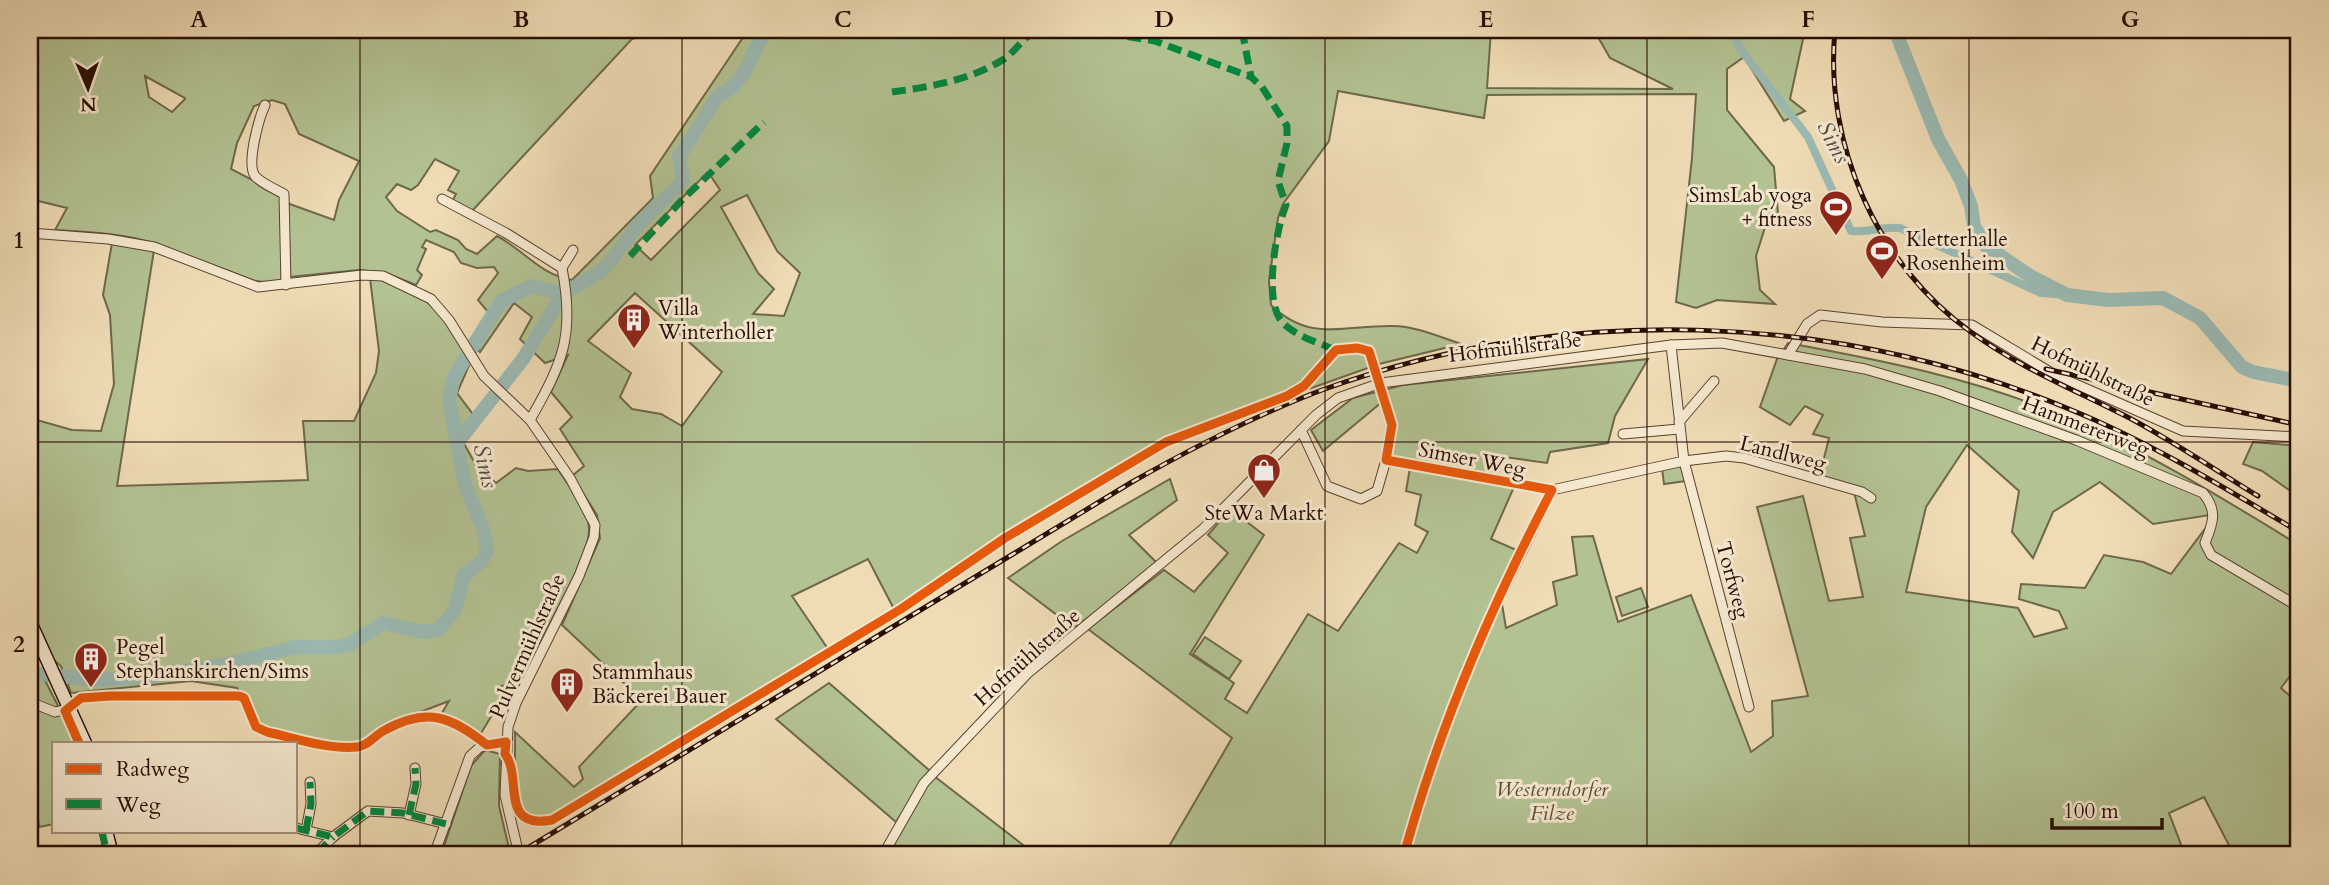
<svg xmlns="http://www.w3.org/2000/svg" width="2329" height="885" viewBox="0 0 2329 885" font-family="Cardo,serif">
	<rect width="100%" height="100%" fill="#efdcb5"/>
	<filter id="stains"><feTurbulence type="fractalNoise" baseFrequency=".00286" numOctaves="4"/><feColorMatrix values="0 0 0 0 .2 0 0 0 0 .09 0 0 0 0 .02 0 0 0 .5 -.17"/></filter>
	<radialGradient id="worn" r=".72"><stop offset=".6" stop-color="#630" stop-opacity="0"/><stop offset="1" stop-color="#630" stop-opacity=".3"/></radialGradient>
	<!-- green -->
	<g fill="#b3c292" stroke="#6e684b" stroke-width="2" fill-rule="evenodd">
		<path d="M30,30h619l-18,10 -159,171 -20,-9 4,-8 -8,-4 11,-19 -24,-12 -17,26 -7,5 -14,-6 -11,13 11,14 33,21 6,-2 22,10 8,9 11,5 20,-18c27,14 43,39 75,44l81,-82 -3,-22 98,-146h743l-4,58 186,1 -63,-31 -16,-28h211l-15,69 15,12 -21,10 -40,-64 -17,12v41l47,57 5,58 -13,-1 -10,32 4,34 15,14 -58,-4 -21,8 -20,-6 16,-144 4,-64 -209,1 -3,23 -146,-27 -9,50 -46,63 -5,14 -9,63 2,24c39,38 73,20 122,21 22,0 47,11 68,18l-82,20 -73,26 -14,1 -124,49 -131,77 -143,92 -26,-50 -76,37 36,53 -271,167c-22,5 -35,-1 -42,-23v-61l59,55 9,-8 -4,-12 63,-67 -80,-75 38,-87 -3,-23 -25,-39 12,-10 -24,-37 12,-12 -21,-25 17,-37 -23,8 -25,-24 12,-22 -18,-14 -34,49 -10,-12 19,-27 -11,-13 20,-27 -4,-6 -17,1 -16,-5 -7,-11 -28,-12 -4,7 4,2 -9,21 5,5 -6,10 -30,-12 -27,-3 -70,7 -2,-74 47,17 5,-20 20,-39 -60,-27 -14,-30 -13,-4 -18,6 -17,37 -6,26 47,24 4,8 2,74 -3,6c-44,8 -93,-30 -139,-41 -27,-7 -58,-8 -87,-10l12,-22 -37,-9zM145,76l40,22v1l-13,13 -23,-15zM708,172l12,18 -69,70 -16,-15zM747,195l30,56 23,22 -16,43 -31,-2 21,-25 -16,-16 -37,-66zM635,293l87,79 -40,54 -21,-12 -29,-5 -12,-12 11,-24 -43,-32z"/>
		<path d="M112,243l42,7 -37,236 191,-6 -5,-59h51l22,-48 3,-22 -9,-73c54,5 76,42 101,83l-14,32 21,28 -16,19 15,27 19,16 20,-15 12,3 30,-2c10,17 32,42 31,62 0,28 -55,120 -71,150l-19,6 2,13 -21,35 -38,-22 7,-12 -52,20 -33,22 -13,2 -2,4 -80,-14 -32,-47 -46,-7 -120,12 -10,-27 -10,-8 -21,-46v-194l42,12 29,1 13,-47 -4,-69 -7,-20z"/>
		<path d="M1788,343c92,17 185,35 273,72 84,35 161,83 238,130v119l-18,24 18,16v144l-14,7h-51l-30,-58 -35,16 16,42h-777l42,-132 18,-42v-9l19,-43 15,-25 4,24 51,-23 -4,-23 24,-7 -5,-38 21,-1 25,86 73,-27 60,157 22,-16 -1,-35 36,-5 -51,-189 46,-11 26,105 34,-4 -13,-59 15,-2 -11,-44 -36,-10 11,-44 -16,-4 10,-19 -18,-9 -15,19 -30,-18 17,-48zM1942,387l79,29v6l-83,-29zM1967,445l52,46 -7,41 21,26 20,-46 47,-30 53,42 63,-10 -45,60 -28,-12 -39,-7 -19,33 -64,-4 -2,15 40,12 8,17 -33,9 -16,-29 -112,-16 20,-85z"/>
		<polygon points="1648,359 1615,416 1608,443 1550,452 1547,463 1498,456 1493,478 1390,458 1397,425 1388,397 1323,451 1311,430 1353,398 1403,385"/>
		<polygon points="2253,442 2299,446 2299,497 2262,471 2243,464"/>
		<polygon points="1681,466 1686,481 1664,484 1662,468"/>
		<polygon points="1410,468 1514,487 1491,539 1521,552 1455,689 1402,855 1164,855 1232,738 1088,629 1164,570 1194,592 1228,553 1208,535 1230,509 1264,535 1190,654 1234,683 1225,699 1247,713 1308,614 1338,631 1399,543 1417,553 1428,532 1415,525 1421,495 1406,491"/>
		<polygon points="1170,479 1177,500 1129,535 1159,565 1074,628 1008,578 1062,541"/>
		<polygon points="1641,588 1648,607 1622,616 1616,597"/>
		<polygon points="1205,637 1241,661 1229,679 1193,654"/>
		<polygon points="30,651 77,743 54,743 54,824 39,827 35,793 30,791"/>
		<polygon points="829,683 930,771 896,822 776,719"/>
		<polygon points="485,750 500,754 499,806 509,848 497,855 441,855 471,766"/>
		<polygon points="934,776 1036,855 887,855 904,819"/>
	</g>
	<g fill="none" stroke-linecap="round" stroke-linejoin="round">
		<!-- canal -->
		<path stroke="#9bbab4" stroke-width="8" d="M1731,30l10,20 67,87 43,94c17,2 31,-5 49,-3l141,65 26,2"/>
		<!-- river -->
		<g stroke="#9bbab4" stroke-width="14">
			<polyline points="1895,30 1938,139 1961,180 1971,206 1974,226 1986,246 2030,276 2067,295 2108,300 2163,298 2200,318 2242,367 2253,372 2299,381"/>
			<polyline points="458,442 523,359 563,294"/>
			<polyline points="30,673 98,680 155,676 228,664 295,647 337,647 350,644 383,623 423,632 438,630 455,610 464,575 482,561 487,550 485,535 464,481 449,399 454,377 501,301 532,286 563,294 603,270 639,224 683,181 679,157 718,96 733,87 744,73 765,30"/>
		</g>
		<!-- street casing -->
		<g stroke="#5a4130" stroke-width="11">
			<g id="street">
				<path d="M265,105c-6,13 -19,59 -10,71 6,7 20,13 29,18l2,91"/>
				<polyline points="442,199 506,233 562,268"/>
				<polyline points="30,233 108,239 154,247 258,287 362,275 383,276 431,299 449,320 484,376 530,420 570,478 595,525 594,537 579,576 516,703 508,727 505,795 519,855"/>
				<polyline points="1788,355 1807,324 1820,315 1882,322 1972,325 2055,375 2183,431 2299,437"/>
				<path d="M530,420c33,-58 45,-85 32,-152l11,-18"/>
				<polyline points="1679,422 1714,381"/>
				<polyline points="1301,430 1327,486 1361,499 1377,491 1386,460 1552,490 1684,461 1671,345"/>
				<polyline points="1623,434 1679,429"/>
				<polyline points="1494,609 1552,490"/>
				<polyline points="30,702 55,712 71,708"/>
				<polyline points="1749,707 1684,461 1726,456 1744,458 1862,492 1871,498"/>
				<polyline points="409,815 416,784 415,768"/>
				<polyline points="296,828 333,837 368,811 403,813 446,824"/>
				<polyline points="306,830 311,804 310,782"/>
				<polyline points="35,848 37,855"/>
				<polyline points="317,853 333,837"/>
				<polyline points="434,855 470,756 480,747 506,742"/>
				<path d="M883,855l41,-72 104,-110 175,-144 113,-114 22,-17 43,-15 290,-38 51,-2 143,26 75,22 136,49 127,53c15,18 10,30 2,50l6,12 88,52"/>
			</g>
		</g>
		<!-- secondary casing -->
		<g stroke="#290d04" stroke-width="15">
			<g id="secondary">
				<polyline points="30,622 85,743"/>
				<polyline points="106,831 112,855"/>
			</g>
		</g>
		<!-- street -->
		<use href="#street" stroke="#f5e8cf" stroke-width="9"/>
		<!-- secondary -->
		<use href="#secondary" stroke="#f5e8cf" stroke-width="12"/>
		<!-- rail casing -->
		<g stroke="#290d04" stroke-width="5">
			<g id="rail">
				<path d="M1835,30c-11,114 42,235 136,302 50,37 109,60 164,89 42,23 82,50 123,75"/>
				<polyline points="2046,369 2299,425"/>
				<path d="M516,855l616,-373c62,-35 124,-67 190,-92 241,-87 511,-79 747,19 81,33 156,79 230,123"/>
			</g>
		</g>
		<!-- rail -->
		<use href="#rail" stroke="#f5e8cf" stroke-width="2.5" stroke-dasharray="8" stroke-linecap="butt"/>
		<!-- quiet -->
		<g stroke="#00873e" stroke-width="7" stroke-dasharray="14 7" stroke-linecap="butt">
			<polyline points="1086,30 1155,41 1251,77"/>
			<path d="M1242,30l9,47 11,10 25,39v17l-9,38 8,24c-10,25 -23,95 -4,117 13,14 37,21 54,28"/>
			<path d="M892,92c38,-5 79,-12 112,-33 12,-8 19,-22 33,-29"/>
			<polyline points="630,256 681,201 764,122"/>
			<polyline points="409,815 416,784 415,768"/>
			<polyline points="296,828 333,837 368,811 403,813 446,824"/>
			<polyline points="306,830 311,804 310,782"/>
			<polyline points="102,831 107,855"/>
			<polyline points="317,853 333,837"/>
		</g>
		<!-- cycleway casing -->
		<g stroke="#f5e8cf" stroke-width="13">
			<path id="cycleway" d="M79,743l-14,-32 16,-13 29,-2h129l5,2 12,29 11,5c28,6 62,18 90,15 11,-1 18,-12 28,-17 43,-23 65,-14 102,15l19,-3 -1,12c18,23 -7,76 47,66l349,-211 104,-71 161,-96 121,-46 17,-10 32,-36 21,-2 12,3 23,74 -6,35 166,30c-62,118 -113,237 -148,365"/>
		</g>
		<!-- cycleway -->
		<use href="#cycleway" stroke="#e8590c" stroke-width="9"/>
	</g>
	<!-- grid -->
	<path fill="none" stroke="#290d04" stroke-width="2" stroke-opacity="0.55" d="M360,30v825M682,30v825M1004,30v825M1325,30v825M1647,30v825M1969,30v825M30,442h2269"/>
	<!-- icons -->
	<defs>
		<g id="stadium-pin" transform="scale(1.75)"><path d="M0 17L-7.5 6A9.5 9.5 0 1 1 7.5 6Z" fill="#8f2418" stroke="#f5e8cf"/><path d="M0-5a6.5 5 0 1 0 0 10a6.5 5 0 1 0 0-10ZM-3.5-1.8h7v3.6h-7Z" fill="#fff"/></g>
		<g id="building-pin" transform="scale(1.75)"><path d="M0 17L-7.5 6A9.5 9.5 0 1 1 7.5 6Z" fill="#8f2418" stroke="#f5e8cf"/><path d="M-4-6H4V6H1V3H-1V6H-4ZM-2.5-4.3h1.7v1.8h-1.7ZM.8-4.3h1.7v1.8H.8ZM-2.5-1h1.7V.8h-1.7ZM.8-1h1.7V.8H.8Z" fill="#fff"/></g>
		<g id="shop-pin" transform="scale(1.75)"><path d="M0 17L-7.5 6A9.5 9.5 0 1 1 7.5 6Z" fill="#8f2418" stroke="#f5e8cf"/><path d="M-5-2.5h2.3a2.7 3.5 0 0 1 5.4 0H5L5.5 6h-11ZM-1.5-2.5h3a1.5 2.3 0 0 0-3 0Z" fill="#fff"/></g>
	</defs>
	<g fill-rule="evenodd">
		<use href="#stadium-pin" x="1836" y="207"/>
		<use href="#stadium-pin" x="1882" y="251"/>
		<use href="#building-pin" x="634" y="320"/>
		<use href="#shop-pin" x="1264" y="470"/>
		<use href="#building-pin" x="91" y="659"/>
		<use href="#building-pin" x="567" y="684"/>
	</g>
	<g text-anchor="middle" stroke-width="6" stroke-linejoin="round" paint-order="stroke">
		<!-- poi labels -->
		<g font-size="21" fill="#290d04" stroke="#f5e8cf" text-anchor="start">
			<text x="1812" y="202" text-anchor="end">SimsLab yoga<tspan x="1812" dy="24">+ fitness</tspan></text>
			<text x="1906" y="246">Kletterhalle<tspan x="1906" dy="24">Rosenheim</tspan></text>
			<text x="658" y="315">Villa<tspan x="658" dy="24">Winterholler</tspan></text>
			<text x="1264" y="520" text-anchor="middle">SteWa Markt</text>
			<text x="116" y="654">Pegel<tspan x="116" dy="24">Stephanskirchen/Sims</tspan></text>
			<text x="592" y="679">Stammhaus<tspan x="592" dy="24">Bäckerei Bauer</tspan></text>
		</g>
		<!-- street labels -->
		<g font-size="21" fill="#290d04" stroke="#f5e8cf">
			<text transform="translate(1515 347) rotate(-7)" y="7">Hofmühlstraße</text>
			<text transform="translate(2093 371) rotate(26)" y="7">Hofmühlstraße</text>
			<text transform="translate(2086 426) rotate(21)" y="7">Hammererweg</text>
			<text transform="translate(1783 453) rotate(14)" y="7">Landlweg</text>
			<text transform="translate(1472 459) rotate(11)" y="7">Simser Weg</text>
			<text transform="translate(1733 580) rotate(75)" y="7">Torfweg</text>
			<text transform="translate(527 646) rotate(-66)" y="7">Pulvermühlstraße</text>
			<text transform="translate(1027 657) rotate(-42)" y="7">Hofmühlstraße</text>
		</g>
		<!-- park labels -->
		<g font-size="21" font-style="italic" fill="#594c36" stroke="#f5e8cf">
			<text x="1552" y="796">Westerndorfer<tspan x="1552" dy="24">Filze</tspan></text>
		</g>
		<!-- water labels -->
		<g font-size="23" font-style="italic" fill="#514a42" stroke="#f5e8cf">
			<text transform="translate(1834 142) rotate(62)" y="8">Sims</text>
			<text transform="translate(486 466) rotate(77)" y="8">Sims</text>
		</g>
	</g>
	<!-- margin -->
	<rect width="2329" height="885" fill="none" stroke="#efdcb5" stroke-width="77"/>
	<!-- legend -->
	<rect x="52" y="742" width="245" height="91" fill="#f5e8cf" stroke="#a3907e" stroke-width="2"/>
	<rect x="66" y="764" width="35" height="10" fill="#e8590c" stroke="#a3907e" stroke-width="2"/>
	<text x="116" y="776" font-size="21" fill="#290d04">Radweg</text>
	<rect x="66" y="799" width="35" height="10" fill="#00873e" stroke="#a3907e" stroke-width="2"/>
	<text x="116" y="812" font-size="21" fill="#290d04">Weg</text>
	<!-- north arrow -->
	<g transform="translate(88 88) rotate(178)" stroke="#f5e8cf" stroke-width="5" paint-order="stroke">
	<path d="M0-5L12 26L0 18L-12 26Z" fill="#290d04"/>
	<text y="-10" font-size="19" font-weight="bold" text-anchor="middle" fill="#290d04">N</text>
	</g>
	<!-- scale -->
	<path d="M2052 818v10h110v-10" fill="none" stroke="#290d04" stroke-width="3.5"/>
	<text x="2063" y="818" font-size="21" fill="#290d04" stroke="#f5e8cf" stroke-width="5" paint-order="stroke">100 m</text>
	<rect x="38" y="38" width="2252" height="808" fill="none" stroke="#290d04" stroke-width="2.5"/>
	<g font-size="23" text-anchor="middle" font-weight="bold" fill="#290d04">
		<text x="199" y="27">A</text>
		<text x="521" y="27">B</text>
		<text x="843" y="27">C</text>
		<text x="1164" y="27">D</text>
		<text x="1486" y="27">E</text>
		<text x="1808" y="27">F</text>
		<text x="2130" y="27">G</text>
		<text x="19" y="248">1</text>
		<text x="19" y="652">2</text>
	</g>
	<rect width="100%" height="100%" filter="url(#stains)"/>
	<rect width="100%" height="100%" fill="url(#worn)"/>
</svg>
